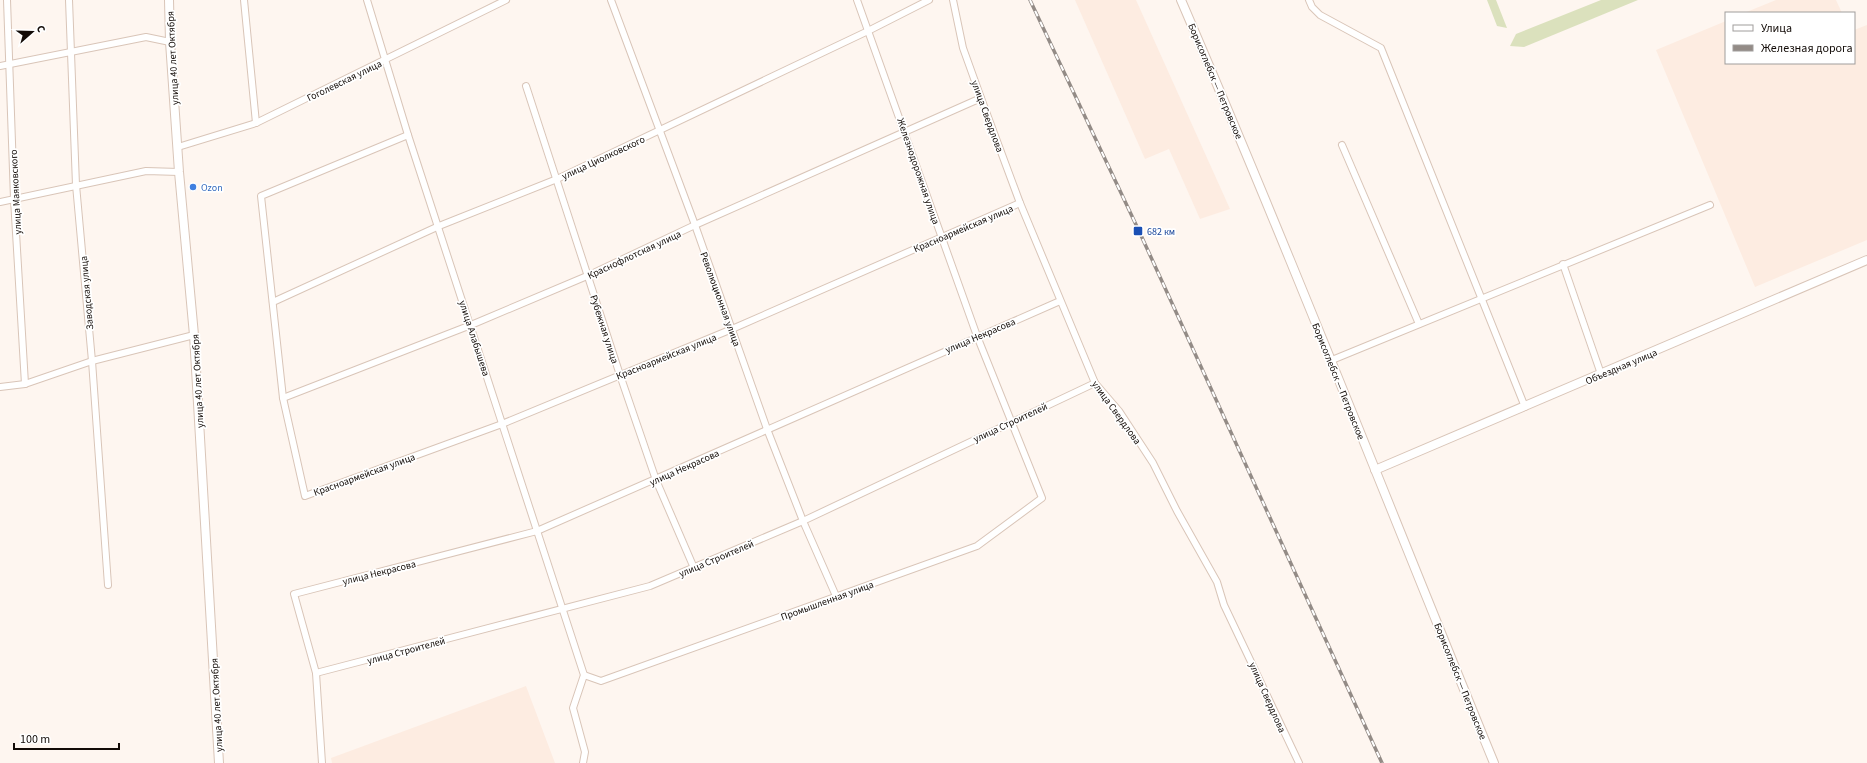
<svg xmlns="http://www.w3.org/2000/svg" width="1867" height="763" viewBox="0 0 1867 763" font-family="'Source Sans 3',sans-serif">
	<rect width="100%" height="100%" fill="#fef6f0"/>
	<!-- built -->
	<g fill="#fdece1">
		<polygon points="1075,0 1136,0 1230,209 1200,219 1169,149 1145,159"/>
		<polygon points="1776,0 1836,0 1842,13 1744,13"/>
		<polygon points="1726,21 1726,63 1854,63 1854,30 1867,25 1867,240 1755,287 1656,50"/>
		<polygon points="526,686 555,763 332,763 331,758"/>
	</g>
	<!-- green -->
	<g fill="#dbe1bd">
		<polygon points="1487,0 1496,0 1507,28 1497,26"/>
		<polygon points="1601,0 1638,0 1524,47 1510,46 1516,34"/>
	</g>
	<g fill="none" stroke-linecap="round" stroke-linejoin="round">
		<!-- minor casing -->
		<g stroke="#d9c5b8" stroke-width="8">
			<g id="minor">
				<polyline points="7,0 14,199 25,384"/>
				<polyline points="69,0 76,185 92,361 108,585"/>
				<polyline points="244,0 256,123"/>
				<polyline points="367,0 408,135 584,675 573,708 585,752 583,763"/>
				<polyline points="611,0 695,225 767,429 803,521 836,596"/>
				<polyline points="953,0 963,48 981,98 1020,203 1095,383 1119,411 1153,463 1177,511 1217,582 1224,605 1299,763"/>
				<polyline points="1309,0 1312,7 1320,15 1381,48 1525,407"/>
				<polyline points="0,66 146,37 170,42"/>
				<polyline points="526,86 620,375 656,480 694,568"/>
				<polyline points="408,135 261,196 283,398 305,496 502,424 732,329 1020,203"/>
				<polyline points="1342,145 1419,324"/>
				<polyline points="178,147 256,123 506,0"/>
				<polyline points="0,202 146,171 179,172"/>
				<polyline points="1563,264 1601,374"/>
				<polyline points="273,302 439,226 557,179 868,31 929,0"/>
				<polyline points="1332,360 1710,205"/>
				<polyline points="0,387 25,384 92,361 194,335"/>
				<polyline points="283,398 471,325 587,276 695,225 981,98"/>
				<polyline points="316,673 650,586 803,521 1095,383"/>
				<polyline points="584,675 601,681 977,546 1042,498 977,336 857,0"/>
				<polyline points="322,763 316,673 294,594 537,531 1060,301"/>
			</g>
		</g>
		<!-- tertiary casing -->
		<g stroke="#d9c5b8" stroke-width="10">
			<g id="tertiary">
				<polyline points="169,0 170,42 179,172 194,335 219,763"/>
				<path d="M1181,0c109,253 209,509 313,763"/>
				<polyline points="1375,470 1867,260"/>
			</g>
		</g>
		<!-- minor -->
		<use href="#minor" stroke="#fff" stroke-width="6"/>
		<!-- tertiary -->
		<use href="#tertiary" stroke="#fff" stroke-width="8"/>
		<!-- rail casing -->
		<g stroke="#938b86" stroke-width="3.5">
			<polyline id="rail" points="1030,0 1139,231 1382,763"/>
		</g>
		<!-- rail -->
		<use href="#rail" stroke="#fff" stroke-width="2" stroke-dasharray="6" stroke-linecap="butt"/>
	</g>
	<!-- markers -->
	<circle fill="#3f7fe0" stroke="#fff" stroke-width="1.5" cx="193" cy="187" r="4"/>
	<rect fill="#1a4fb4" stroke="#fff" stroke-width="1.5" x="1133" y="226" width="10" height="10" rx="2"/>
	<g text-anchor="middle" stroke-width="3.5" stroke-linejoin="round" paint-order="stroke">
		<!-- street labels -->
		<g font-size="10" fill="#120b07" stroke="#fff">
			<text transform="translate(172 58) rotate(-93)" y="4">улица 40 лет Октября</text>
			<text transform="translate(344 80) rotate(-26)" y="4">Гоголевская улица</text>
			<text transform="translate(1216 81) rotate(67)" y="4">Борисоглебск — Петровское</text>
			<text transform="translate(988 116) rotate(70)" y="4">улица Свердлова</text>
			<text transform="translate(603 157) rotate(-25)" y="4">улица Циолковского</text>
			<text transform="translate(919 171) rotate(71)" y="4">Железнодорожная улица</text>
			<text transform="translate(15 192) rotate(-93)" y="4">улица Маяковского</text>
			<text transform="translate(963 228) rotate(-23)" y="4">Красноармейская улица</text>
			<text transform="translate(634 254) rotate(-25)" y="4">Краснофлотская улица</text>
			<text transform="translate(86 293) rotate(-95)" y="4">Заводская улица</text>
			<text transform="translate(721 299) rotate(70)" y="4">Революционная улица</text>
			<text transform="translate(605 329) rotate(72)" y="4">Рубежная улица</text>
			<text transform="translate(980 335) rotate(-23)" y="4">улица Некрасова</text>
			<text transform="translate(475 338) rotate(72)" y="4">улица Алабышева</text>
			<text transform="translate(666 356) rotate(-22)" y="4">Красноармейская улица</text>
			<text transform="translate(1621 366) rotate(-23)" y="4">Объездная улица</text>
			<text transform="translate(197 381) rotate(-93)" y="4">улица 40 лет Октября</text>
			<text transform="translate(1339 381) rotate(68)" y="4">Борисоглебск — Петровское</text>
			<text transform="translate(1117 412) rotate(54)" y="4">улица Свердлова</text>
			<text transform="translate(1010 422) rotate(-25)" y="4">улица Строителей</text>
			<text transform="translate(684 467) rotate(-24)" y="4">улица Некрасова</text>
			<text transform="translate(364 474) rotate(-20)" y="4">Красноармейская улица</text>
			<text transform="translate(716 558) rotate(-23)" y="4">улица Строителей</text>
			<text transform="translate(379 572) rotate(-14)" y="4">улица Некрасова</text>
			<text transform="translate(827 600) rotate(-20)" y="4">Промышленная улица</text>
			<text transform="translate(406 650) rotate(-15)" y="4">улица Строителей</text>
			<text transform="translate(1461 681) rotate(68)" y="4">Борисоглебск — Петровское</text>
			<text transform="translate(1268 697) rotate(66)" y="4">улица Свердлова</text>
			<text transform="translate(216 705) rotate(-93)" y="4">улица 40 лет Октября</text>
		</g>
		<!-- shop labels -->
		<g font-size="10" fill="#366cbe" stroke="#fff" text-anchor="start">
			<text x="201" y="191">Ozon</text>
		</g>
		<!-- transit labels -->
		<g font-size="10" fill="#164399" stroke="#fff" text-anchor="start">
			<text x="1147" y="235">682 км</text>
		</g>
	</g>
	<!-- legend -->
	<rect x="1725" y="12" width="130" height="52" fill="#ffffff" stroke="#a09d9c"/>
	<rect x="1733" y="25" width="20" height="6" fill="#ffffff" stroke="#a09d9c"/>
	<text x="1761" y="32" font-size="12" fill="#120b07">Улица</text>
	<rect x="1733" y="45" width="20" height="6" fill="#938b86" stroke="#a09d9c"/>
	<text x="1761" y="52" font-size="12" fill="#120b07">Железная дорога</text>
	<!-- north arrow -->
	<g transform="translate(32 32) rotate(70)" stroke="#ffffff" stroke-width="3" paint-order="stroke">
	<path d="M0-3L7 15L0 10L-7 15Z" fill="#120b07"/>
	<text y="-6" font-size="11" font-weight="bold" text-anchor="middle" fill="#120b07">С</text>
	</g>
	<!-- scale -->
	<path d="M14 743v6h105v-6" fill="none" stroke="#120b07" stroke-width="2"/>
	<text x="20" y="743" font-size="12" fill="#120b07" stroke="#ffffff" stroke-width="3" paint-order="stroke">100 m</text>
</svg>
